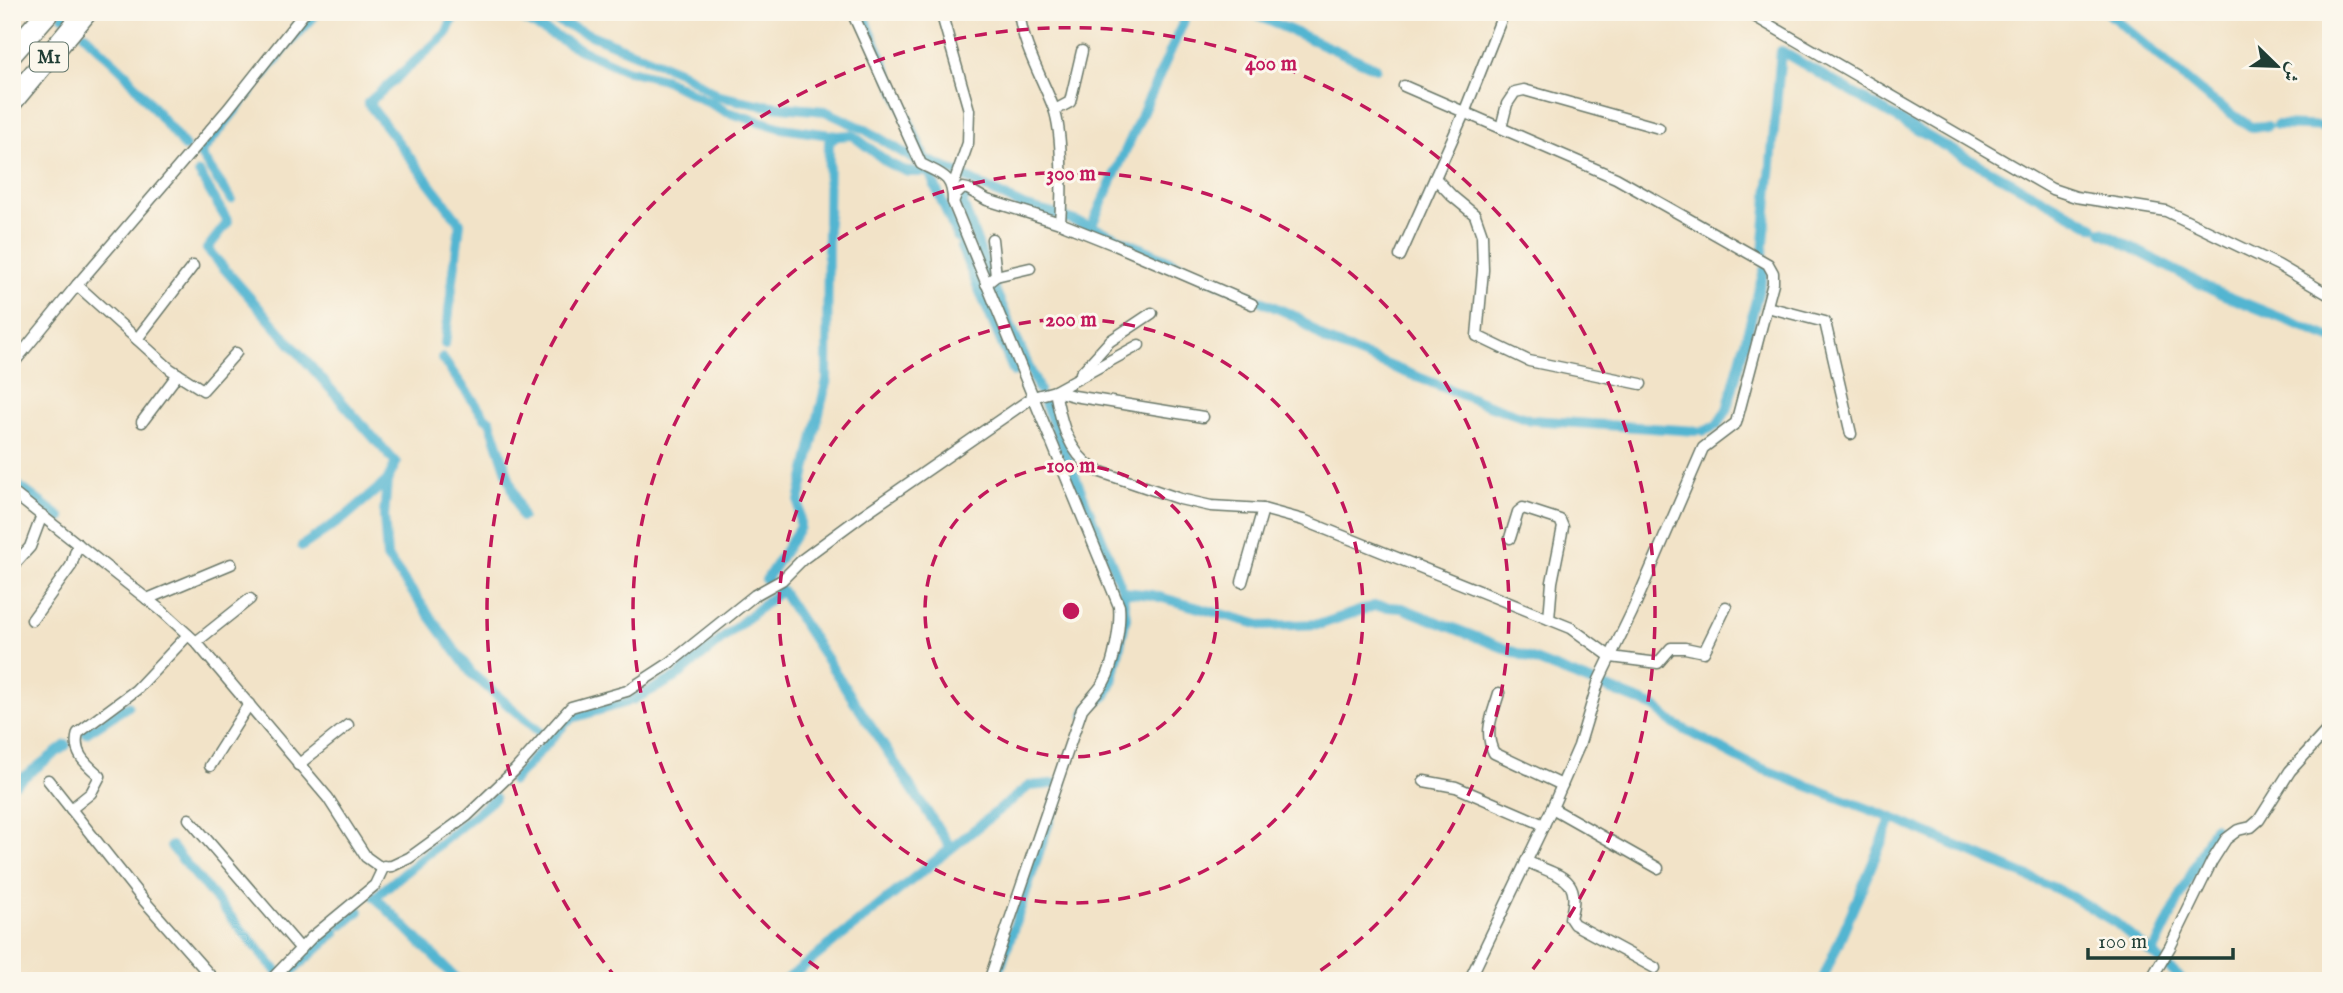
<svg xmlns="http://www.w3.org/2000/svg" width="2343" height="993" viewBox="0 0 2343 993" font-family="'IM FELL English',Amiri,serif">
	<rect width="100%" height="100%" fill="#fbf7ec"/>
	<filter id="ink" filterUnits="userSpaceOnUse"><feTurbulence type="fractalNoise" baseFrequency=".0143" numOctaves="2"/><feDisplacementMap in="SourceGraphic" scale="14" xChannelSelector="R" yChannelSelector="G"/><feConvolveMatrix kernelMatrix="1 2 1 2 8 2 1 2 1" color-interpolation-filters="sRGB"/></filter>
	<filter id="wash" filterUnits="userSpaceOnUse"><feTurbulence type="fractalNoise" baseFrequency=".00686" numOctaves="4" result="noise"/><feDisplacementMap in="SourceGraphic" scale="28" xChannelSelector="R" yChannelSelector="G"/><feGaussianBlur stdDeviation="1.57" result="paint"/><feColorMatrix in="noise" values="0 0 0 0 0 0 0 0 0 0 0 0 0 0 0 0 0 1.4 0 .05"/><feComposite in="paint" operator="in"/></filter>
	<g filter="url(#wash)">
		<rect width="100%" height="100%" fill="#f2e3c8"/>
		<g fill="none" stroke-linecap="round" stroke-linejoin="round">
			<!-- canal -->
			<g stroke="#52b5d1" stroke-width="10">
				<polyline points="510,12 581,50 626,70 664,79 727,112 782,128 837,136 852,135 890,164 908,172 929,172 958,238"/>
				<polyline points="535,12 681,72 718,96 762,105 825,111 866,130 915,160"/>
				<polyline points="862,12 925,159 955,172"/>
				<polyline points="1249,12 1376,68"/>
				<polyline points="2107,12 2206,96 2251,127 2267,126"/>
				<polyline points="63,16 64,16"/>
				<polyline points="85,35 126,74 185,147"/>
				<polyline points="2277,125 2331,127"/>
				<polyline points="199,173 228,222 207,249 396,463 387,481 384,516 387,557 472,674 550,741"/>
				<polyline points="959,174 1023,206 1057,215"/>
				<polyline points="969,194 962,201 990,277"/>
				<polyline points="231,199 200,154 286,47 318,12"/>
				<polyline points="1064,217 1102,231 1297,317 1327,341 1483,403 1531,420 1696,431"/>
				<polyline points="828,223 829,142 837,136"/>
				<polyline points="1091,227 1188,12"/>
				<polyline points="2102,232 2212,290 2331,338"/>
				<polyline points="961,247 1014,372"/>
				<polyline points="1763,254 1781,51 1941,144 2094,227"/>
				<polyline points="993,285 1039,390"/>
				<polyline points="445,344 460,223 368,103 446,34 456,12"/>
				<polyline points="442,358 485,417 490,421 522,517"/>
				<polyline points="1043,399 1093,520"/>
				<polyline points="822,401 827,379 828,228"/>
				<polyline points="1704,431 1717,425 1727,410 1764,270"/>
				<polyline points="12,481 61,518"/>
				<polyline points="1096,525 1120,584"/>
				<polyline points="302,546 345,517 387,481"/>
				<polyline points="766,580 800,527 799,501 821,405"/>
				<polyline points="1124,592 1152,595 1264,626 1321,624 1374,606 1402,608 1593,683"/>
				<polyline points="680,674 781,590 951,848"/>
				<polyline points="1602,686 1655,707 1674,724 1750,764 1892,818 2066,893 2116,923 2184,981"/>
				<polyline points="632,700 675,678"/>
				<polyline points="1085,716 1087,710 1106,695 1112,683 1126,617 1122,589"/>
				<polyline points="567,722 572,718 627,702"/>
				<polyline points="86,733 128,706"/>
				<polyline points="513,781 563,726"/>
				<polyline points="12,786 66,745"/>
				<polyline points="171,846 285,981"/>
				<polyline points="343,925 359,911"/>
				<polyline points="2153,953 2214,827"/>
				<polyline points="293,970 336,932"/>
				<polyline points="459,981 375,897 495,798"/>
				<polyline points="785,981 1029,786 1062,783"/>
				<polyline points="996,981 1062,784"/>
				<polyline points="1822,981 1892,818"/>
			</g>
		</g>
	</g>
	<g filter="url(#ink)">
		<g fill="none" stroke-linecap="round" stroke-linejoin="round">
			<!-- minor casing -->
			<g stroke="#697768" stroke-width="13">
				<g id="minor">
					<path d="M852,12l69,152c22,11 32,12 32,38l166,404c2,19 -5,59 -15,76 -6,10 -15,18 -22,27l-93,272"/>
					<polyline points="941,12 969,110 968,143 953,186"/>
					<path d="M1019,12c4,35 23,65 35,97 9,25 8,87 6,114"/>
					<polyline points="1747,12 2052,189 2076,197 2166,211 2278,265 2331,296"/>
					<polyline points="1404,86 1616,178 1768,264 1773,273 1773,283 1736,423 1703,448 1632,612 1599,680 1579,746 1552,808 1469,981"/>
					<polyline points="1055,110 1070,102 1082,51"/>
					<polyline points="1501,128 1507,104 1515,92 1524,90 1659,128"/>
					<polyline points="1435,178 1452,196 1475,215 1482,235 1483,270 1477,336 1529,361 1641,384"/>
					<polyline points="953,202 956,195 963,188 968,189 987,200 1060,223 1115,245 1252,304"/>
					<polyline points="992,239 996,276"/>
					<polyline points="1400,256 1464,113 1504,12"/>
					<polyline points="986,284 996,276 1030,268"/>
					<polyline points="77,285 170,369 203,390 236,353"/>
					<polyline points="1767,307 1825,322 1851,434"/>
					<polyline points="137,339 193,266"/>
					<polyline points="1139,345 1055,391 1074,396 1203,417"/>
					<polyline points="12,365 77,285 228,109 305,12"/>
					<polyline points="1081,373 1110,341 1152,313"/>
					<polyline points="142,422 178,374"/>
					<path d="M12,492l150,119 34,31 132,156 38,59 14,10 12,-1 17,-8 58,-42 48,-46 56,-63 56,-16 43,-28 85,-68 27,-15 21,-21 61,-45 169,-117 22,-6c6,31 12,60 40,79l85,29 31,7 52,3 40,11 268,108 40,29 47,6 13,-15h14l19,4 22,-45"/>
					<polyline points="1510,538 1518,512 1523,508 1560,520 1563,527 1552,582 1549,619"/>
					<polyline points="12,567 30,547 42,515"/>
					<polyline points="1242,582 1263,509"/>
					<polyline points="147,599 231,564"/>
					<polyline points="32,620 71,566 78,544"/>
					<polyline points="196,642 250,599"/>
					<path d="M1499,693c-6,21 -16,39 -5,60l68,32"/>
					<polyline points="298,765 348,725"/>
					<polyline points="210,766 249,704"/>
					<polyline points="48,780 140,896 215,981"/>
					<polyline points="1424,781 1456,787 1544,825"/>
					<polyline points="1552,808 1658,868"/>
					<path d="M71,809l20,-16 9,-17c-14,-12 -28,-23 -22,-43l58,-43 52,-55"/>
					<polyline points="189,819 301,949"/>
					<path d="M1526,861c33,16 57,15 44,57l4,6 81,44"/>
					<polyline points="270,981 312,937 375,885 384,866"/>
					<polyline points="2150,981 2170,947 2212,861 2226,839 2238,830 2251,827 2259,820 2290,771 2331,726"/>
				</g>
			</g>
			<!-- motorway casing -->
			<g stroke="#697768" stroke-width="24">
				<g id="motorway">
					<polyline points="12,53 48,12"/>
					<polyline points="12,101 86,12"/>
				</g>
			</g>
			<!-- minor -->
			<use href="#minor" stroke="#fff" stroke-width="10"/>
			<!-- motorway -->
			<use href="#motorway" stroke="#fff" stroke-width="21"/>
		</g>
	</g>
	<!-- distance rings -->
	<g fill="none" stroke="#c2185b" stroke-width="3.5" stroke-dasharray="12 9">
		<circle cx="1071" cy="611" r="146"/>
		<circle cx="1071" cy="611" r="292"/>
		<path d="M836 980A438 438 0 1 1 1306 980"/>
		<path d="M617 979A584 584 0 1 1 1525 979"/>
	</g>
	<g text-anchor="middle" stroke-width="6" stroke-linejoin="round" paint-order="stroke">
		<!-- shield labels -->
		<rect fill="#fbf7ec" stroke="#61756b" stroke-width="2" x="30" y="42.5" width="38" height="29" rx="5"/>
		<g font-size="18" font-weight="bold" fill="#1f3d34">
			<text x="49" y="63">M1</text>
		</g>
	</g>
	<circle cx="1071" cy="611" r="10" fill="#c2185b" stroke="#fbf7ec" stroke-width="3.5"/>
	<g font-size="21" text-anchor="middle" font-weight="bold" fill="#c2185b" stroke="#fbf7ec" stroke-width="6" stroke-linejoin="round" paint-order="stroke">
		<text x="1271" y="70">400 m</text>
		<text x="1071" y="180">300 m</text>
		<text x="1071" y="326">200 m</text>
		<text x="1071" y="472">100 m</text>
	</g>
	<!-- margin -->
	<rect width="2343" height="993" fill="none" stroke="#fbf7ec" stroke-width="42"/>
	<!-- north arrow -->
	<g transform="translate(2277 66) rotate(113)" stroke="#fbf7ec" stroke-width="5" paint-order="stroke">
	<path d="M0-5L12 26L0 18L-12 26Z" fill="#1f3d34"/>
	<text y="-10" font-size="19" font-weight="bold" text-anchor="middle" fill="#1f3d34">ش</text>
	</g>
	<!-- scale -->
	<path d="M2088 948v10h145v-10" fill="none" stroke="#1f3d34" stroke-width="3.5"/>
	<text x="2098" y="948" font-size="21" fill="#1f3d34" stroke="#fbf7ec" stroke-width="5" paint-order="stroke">100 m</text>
</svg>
